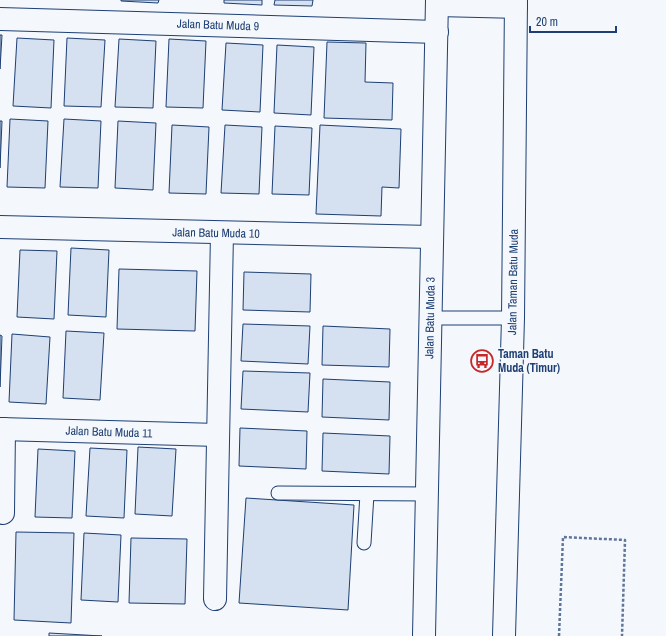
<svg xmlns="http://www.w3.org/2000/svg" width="666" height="636" viewBox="0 0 666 636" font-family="'Archivo Narrow',sans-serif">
	<rect width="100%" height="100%" fill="#f4f7fb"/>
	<!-- building -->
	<g fill="#d5e0f0" stroke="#1d3f73">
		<polygon points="121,0 159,0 158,3 121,1"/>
		<polygon points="224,0 262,0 262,5 224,3"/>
		<polygon points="275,0 313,0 312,6 274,5"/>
		<polygon points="0,35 2,35 0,69"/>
		<polygon points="17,38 54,40 51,108 13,106"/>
		<polygon points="67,38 105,40 101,107 64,106"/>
		<polygon points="119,39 156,41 153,108 115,107"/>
		<polygon points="169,39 206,41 203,108 166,107"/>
		<polygon points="327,42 366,43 365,82 393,83 392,120 324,118"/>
		<polygon points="226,43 263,45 260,112 222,110"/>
		<polygon points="277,45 314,47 311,115 274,113"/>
		<polygon points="10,119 48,121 45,188 7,187"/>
		<polygon points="64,119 101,121 98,188 60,187"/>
		<polygon points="0,121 2,121 0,168"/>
		<polygon points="118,121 156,123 153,190 115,188"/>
		<polygon points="172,125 209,127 206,194 169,193"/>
		<polygon points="225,125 262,127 259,194 221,193"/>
		<polygon points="320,125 401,129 399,188 382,187 381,216 316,214"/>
		<polygon points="275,126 312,128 309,195 272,194"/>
		<polygon points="71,248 109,250 106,317 68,315"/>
		<polygon points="20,250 57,251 54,319 17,317"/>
		<polygon points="119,269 197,271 195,331 117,329"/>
		<polygon points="244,272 311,274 310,312 243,310"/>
		<polygon points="243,324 310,326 308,364 241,361"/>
		<polygon points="323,326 390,329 389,367 322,365"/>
		<polygon points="66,331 104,333 100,400 63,398"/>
		<polygon points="12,334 50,337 46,404 9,402"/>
		<polygon points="0,335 2,336 0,387"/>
		<polygon points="243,371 310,373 308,412 241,409"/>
		<polygon points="323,379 390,382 389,420 322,417"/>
		<polygon points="240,428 307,431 306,469 239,466"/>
		<polygon points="323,433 390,436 389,474 322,471"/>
		<polygon points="138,447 176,449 172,516 135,514"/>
		<polygon points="90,448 127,450 124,518 86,516"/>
		<polygon points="38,449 75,451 72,518 35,517"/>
		<polygon points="246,498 354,505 348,610 239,603"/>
		<polygon points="16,532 74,533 71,623 14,620"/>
		<polygon points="84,533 121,535 118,602 81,600"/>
		<polygon points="131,538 187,539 185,604 129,603"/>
		<polygon points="49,633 102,636 49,636"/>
	</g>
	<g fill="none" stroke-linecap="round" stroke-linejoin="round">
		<!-- service casing -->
		<g stroke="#1d3f73" stroke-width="15">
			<g id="service">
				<polyline points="430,318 513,318"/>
				<polyline points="278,493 427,494"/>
				<polyline points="364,543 367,494"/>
			</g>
		</g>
		<!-- minor casing -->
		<g stroke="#1d3f73" stroke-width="24">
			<g id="minor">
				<polyline points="437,5 516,7"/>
				<polyline points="0,19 437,32"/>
				<polyline points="0,227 432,237"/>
				<polyline points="0,429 218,435"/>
				<polyline points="3,513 4,429"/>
				<polyline points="215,599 222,233"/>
				<polyline points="424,636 437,0"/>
			</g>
		</g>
		<!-- tertiary casing -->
		<g stroke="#1d3f73" stroke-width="24">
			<polyline id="tertiary" points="504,636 513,318 516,0"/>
		</g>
		<!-- path -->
		<polyline stroke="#5e769c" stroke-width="2.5" stroke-dasharray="3 2" stroke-linecap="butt" points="559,636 563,537 625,540 622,636"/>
		<!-- service -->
		<use href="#service" stroke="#f4f7fb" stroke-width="13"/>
		<!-- minor -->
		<use href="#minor" stroke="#f4f7fb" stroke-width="22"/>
		<!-- tertiary -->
		<use href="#tertiary" stroke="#f4f7fb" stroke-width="22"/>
	</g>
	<!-- icons -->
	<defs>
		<g id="bus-ring" transform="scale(1.15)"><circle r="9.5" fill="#f4f7fb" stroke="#c62828" stroke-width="1.5"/><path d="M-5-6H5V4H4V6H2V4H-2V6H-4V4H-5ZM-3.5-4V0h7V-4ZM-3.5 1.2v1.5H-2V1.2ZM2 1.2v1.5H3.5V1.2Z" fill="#c62828"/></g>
	</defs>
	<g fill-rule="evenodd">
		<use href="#bus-ring" x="482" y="361"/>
	</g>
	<g text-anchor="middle" stroke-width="3" stroke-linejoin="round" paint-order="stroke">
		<!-- street labels -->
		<g font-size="12" fill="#1d3f73" stroke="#f4f7fb">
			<text transform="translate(218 25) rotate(2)" y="4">Jalan Batu Muda 9</text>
			<text transform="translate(216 233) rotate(1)" y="4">Jalan Batu Muda 10</text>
			<text transform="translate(513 282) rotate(-89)" y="4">Jalan Taman Batu Muda</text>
			<text transform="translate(430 318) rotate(-89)" y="4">Jalan Batu Muda 3</text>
			<text transform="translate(109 432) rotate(2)" y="4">Jalan Batu Muda 11</text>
		</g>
		<!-- poi labels -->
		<g font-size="12" font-weight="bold" fill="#1d3f73" stroke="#f4f7fb" text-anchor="start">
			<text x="498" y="358">Taman Batu<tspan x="498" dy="14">Muda (Timur)</tspan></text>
		</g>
	</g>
	<!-- scale -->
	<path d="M530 26v6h86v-6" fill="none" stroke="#1d3f73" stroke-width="2"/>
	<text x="536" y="26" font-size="12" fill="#1d3f73" stroke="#f4f7fb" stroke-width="3" paint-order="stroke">20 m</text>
</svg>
